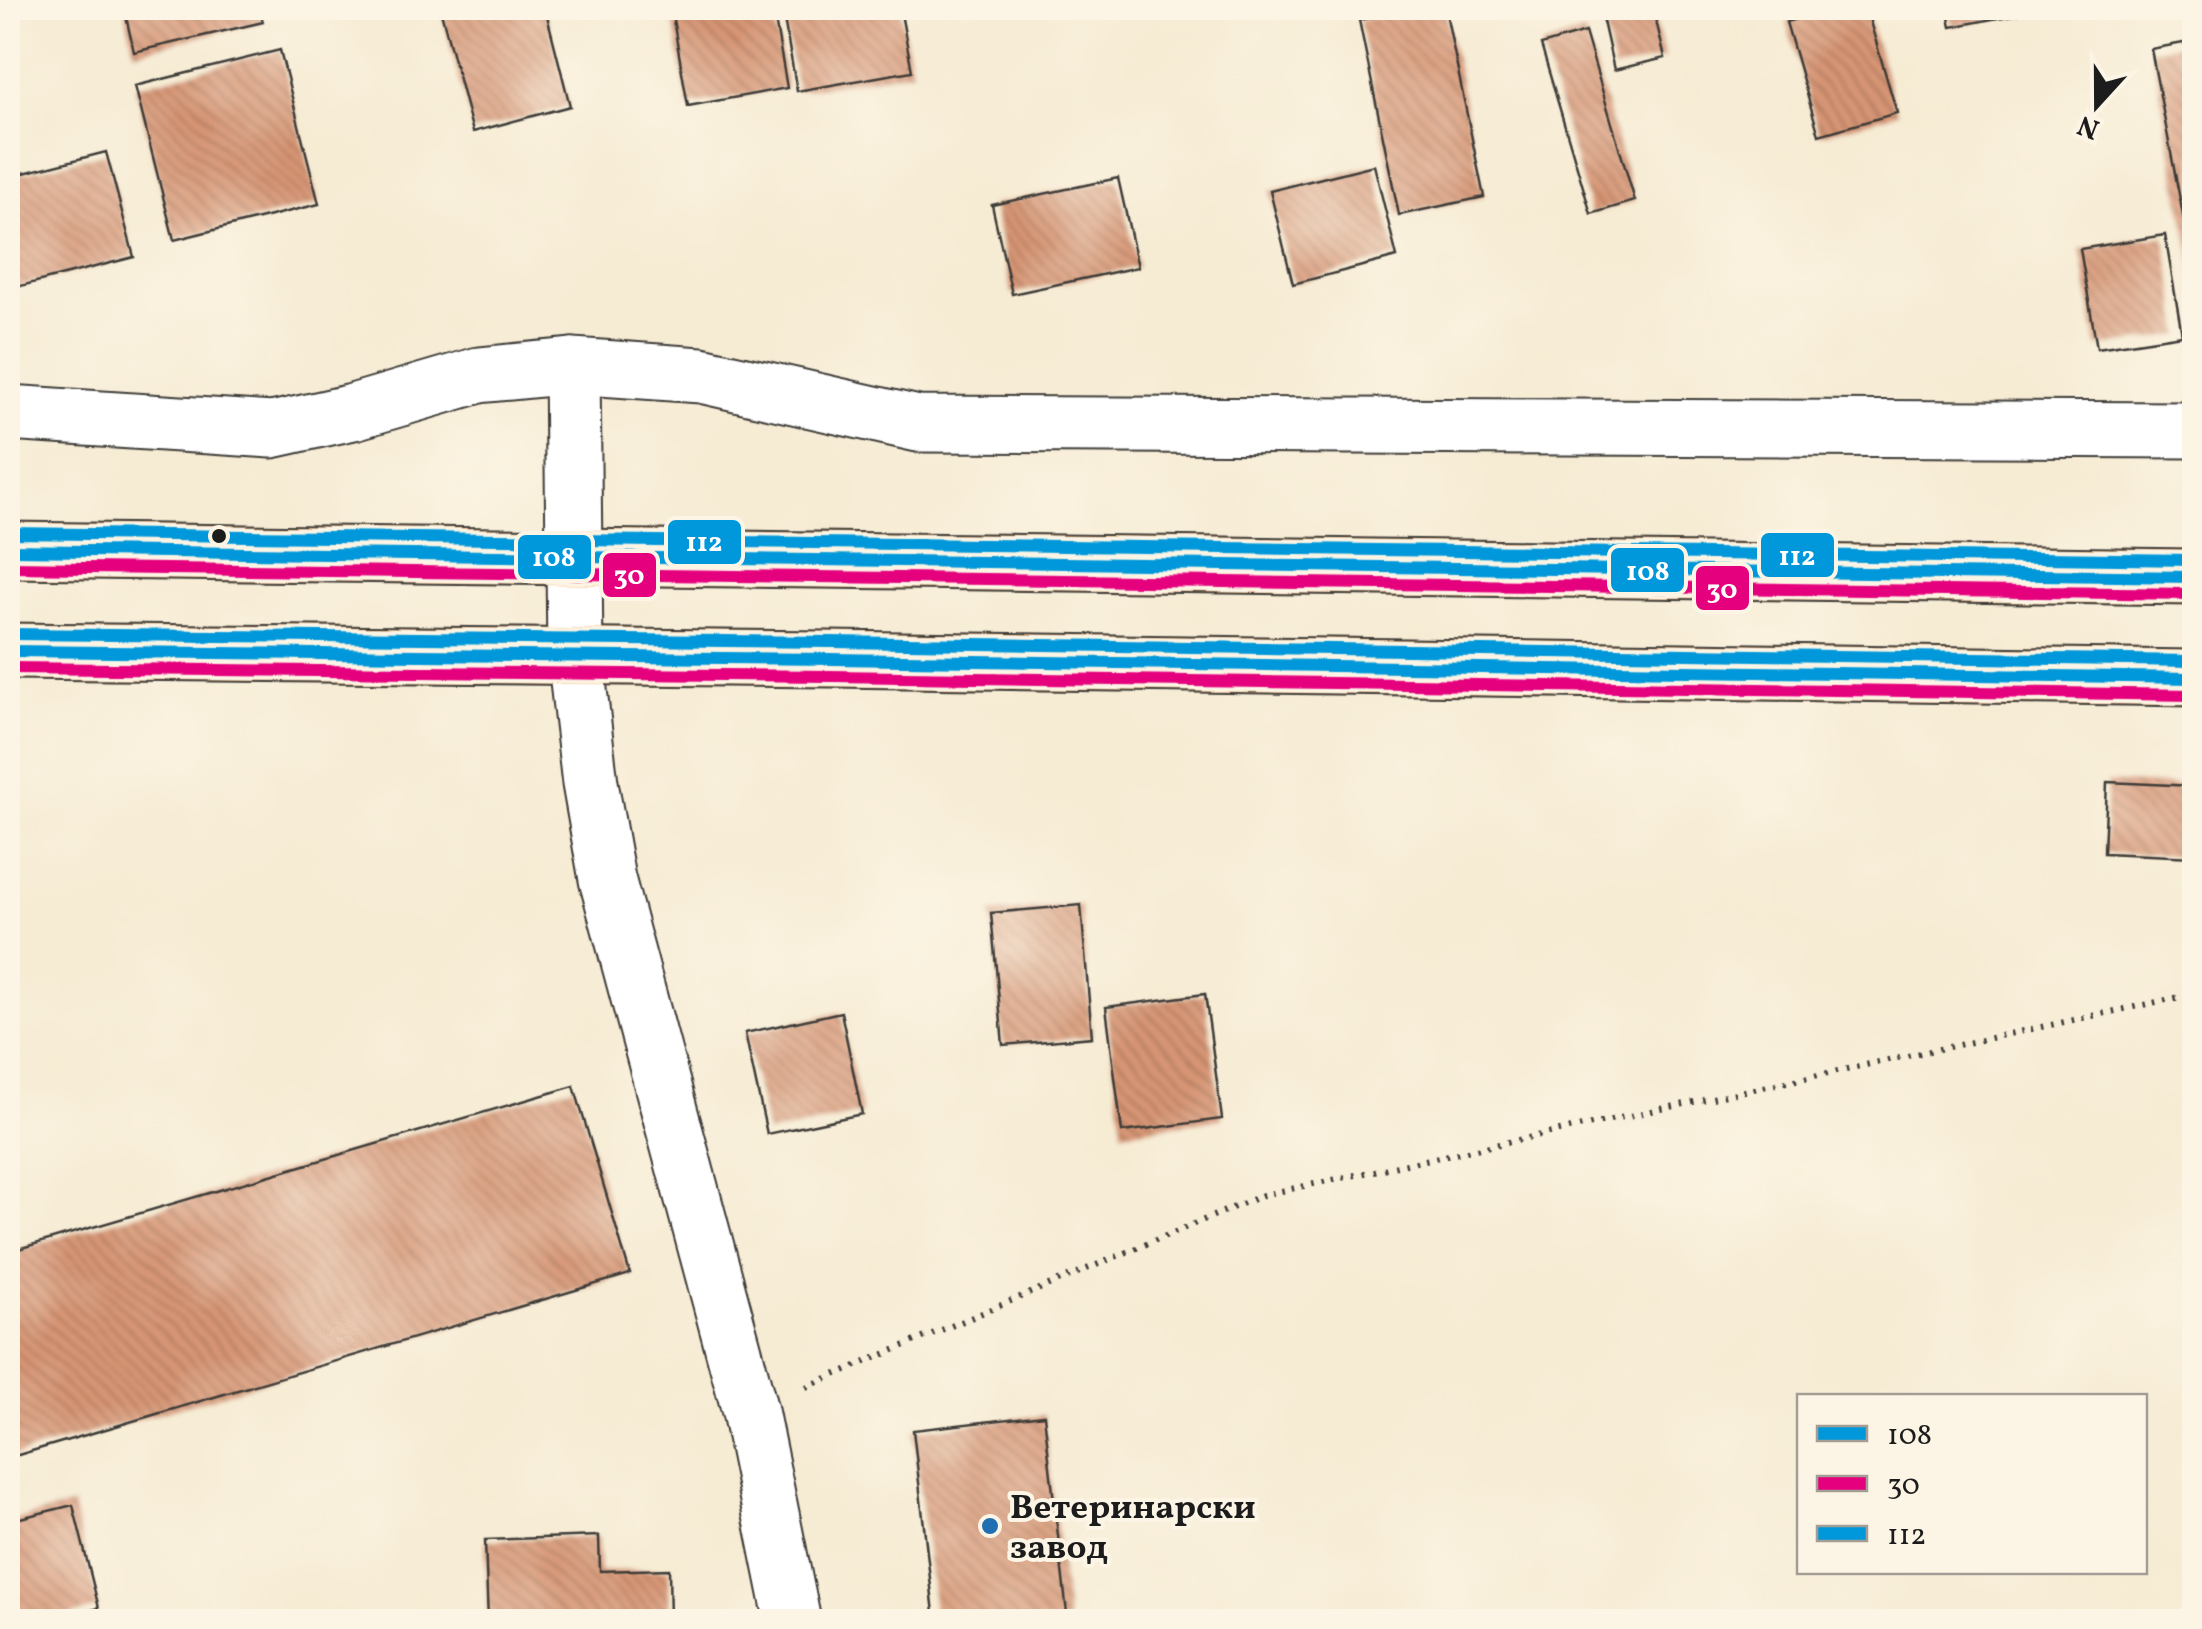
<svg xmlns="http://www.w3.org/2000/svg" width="2202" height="1629" viewBox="0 0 2202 1629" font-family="Vollkorn,serif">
	<defs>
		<pattern id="building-back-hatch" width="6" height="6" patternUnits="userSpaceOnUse" patternTransform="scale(2.5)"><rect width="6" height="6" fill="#d79574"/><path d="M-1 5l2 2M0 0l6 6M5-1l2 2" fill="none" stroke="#ae795e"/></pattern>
	</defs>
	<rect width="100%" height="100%" fill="#fcf5e5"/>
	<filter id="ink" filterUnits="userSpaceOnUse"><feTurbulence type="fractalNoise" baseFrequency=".01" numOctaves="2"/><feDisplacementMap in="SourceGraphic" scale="20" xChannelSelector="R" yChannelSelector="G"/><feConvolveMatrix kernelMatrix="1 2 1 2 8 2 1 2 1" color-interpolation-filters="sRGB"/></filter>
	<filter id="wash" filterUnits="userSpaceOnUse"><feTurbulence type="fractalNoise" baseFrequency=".0048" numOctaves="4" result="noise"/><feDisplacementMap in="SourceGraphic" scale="40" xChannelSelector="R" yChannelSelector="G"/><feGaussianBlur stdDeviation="2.25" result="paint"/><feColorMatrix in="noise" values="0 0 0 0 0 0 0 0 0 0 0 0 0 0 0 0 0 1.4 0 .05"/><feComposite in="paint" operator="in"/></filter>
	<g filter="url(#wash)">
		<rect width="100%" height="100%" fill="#f6ebd3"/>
		<g id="blocks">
			<!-- building -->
			<g fill="url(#building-back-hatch)">
				<polygon points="124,8 259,8 263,22 134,52"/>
				<polygon points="440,8 545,8 570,106 473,132"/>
				<polygon points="671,8 773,8 787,88 688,106"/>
				<polygon points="782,8 900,8 912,71 797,91"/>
				<polygon points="1418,8 1445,8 1484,197 1399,215 1359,20"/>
				<polygon points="1600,8 1653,8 1665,58 1614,70"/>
				<polygon points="1835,8 1866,8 1897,113 1819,135 1786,22"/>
				<polygon points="1947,8 2029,8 2029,12 1951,27"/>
				<polygon points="1585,32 1635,201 1591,214 1541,45"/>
				<polygon points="2194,41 2194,267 2193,267 2151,49"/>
				<polygon points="280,50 319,204 174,240 135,86"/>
				<polygon points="106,152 134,257 9,289 8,177"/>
				<polygon points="1374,165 1397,257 1293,284 1270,191"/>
				<polygon points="1118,178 1138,267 1012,294 992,205"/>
				<polygon points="2165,235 2182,335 2097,348 2080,249"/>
				<polygon points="2107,782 2194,786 2194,857 2104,853"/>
				<polygon points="1081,905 1092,1037 1003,1045 991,913"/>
				<polygon points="1205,994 1222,1119 1122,1132 1106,1007"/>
				<polygon points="841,1012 862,1114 767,1134 745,1033"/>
				<polygon points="574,1086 630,1274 8,1458 8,1252"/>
				<polygon points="1044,1415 1068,1622 935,1622 913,1430"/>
				<polygon points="73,1505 99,1608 46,1622 8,1622 8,1521"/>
				<polygon points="599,1536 600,1571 669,1569 670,1622 488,1622 485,1540"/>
			</g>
		</g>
	</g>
	<g filter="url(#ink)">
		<use href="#blocks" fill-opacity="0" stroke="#3d3b37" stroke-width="2.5"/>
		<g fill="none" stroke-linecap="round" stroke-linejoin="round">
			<!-- minor casing -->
			<g stroke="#3d3b37" stroke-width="59">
				<g id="minor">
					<polyline points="572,366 575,656 590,783 607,879 750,1411 793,1622"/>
					<polyline points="8,413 272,430 353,412 479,375 572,366 701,375 918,424 2194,430"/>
				</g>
			</g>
			<!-- trunk casing -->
			<g stroke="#3d3b37" stroke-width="59">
				<g id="trunk">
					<polyline points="8,550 2194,577"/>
					<polyline points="8,651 831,659 2194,678"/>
				</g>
			</g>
			<!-- path -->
			<polyline stroke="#3d3b37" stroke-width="6" stroke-dasharray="2.5 8" stroke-linecap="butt" points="806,1387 1263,1195 2194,994"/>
			<!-- minor -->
			<use href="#minor" stroke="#fff" stroke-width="55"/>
			<!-- trunk -->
			<use href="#trunk" stroke="#f6be87" stroke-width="55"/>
			<!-- bus-1 casing -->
			<g stroke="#fcf5e5" stroke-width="20">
				<g id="bus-1">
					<polyline points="8,550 2194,577"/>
					<polyline points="8,651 831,659 2194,678"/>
				</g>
			</g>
			<!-- bus-2 casing -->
			<g stroke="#fcf5e5" stroke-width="20">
				<g id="bus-2">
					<polyline points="8,567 2194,594"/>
					<polyline points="8,668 831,676 2194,695"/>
				</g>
			</g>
			<!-- bus-3 casing -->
			<g stroke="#fcf5e5" stroke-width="20">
				<g id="bus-3">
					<polyline points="8,533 2194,560"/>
					<polyline points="8,634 831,642 2194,661"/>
				</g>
			</g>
			<!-- bus-1 -->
			<use href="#bus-1" stroke="#0098da" stroke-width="12"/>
			<!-- bus-2 -->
			<use href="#bus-2" stroke="#e5007d" stroke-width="12"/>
			<!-- bus-3 -->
			<use href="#bus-3" stroke="#0098da" stroke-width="12"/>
		</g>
	</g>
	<!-- markers -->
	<circle fill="#1c1c1c" stroke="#fcf5e5" stroke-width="4" cx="219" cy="536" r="9"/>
	<circle fill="#1f6fb2" stroke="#fcf5e5" stroke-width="4" cx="990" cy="1526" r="10"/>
	<g text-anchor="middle" stroke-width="8" stroke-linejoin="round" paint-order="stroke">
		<!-- poi labels -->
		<g font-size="35" font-weight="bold" fill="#1c1c1c" stroke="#fcf5e5" text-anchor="start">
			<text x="1010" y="1518">Ветеринарски<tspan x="1010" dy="40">завод</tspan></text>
		</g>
	</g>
	<g stroke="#fcf5e5" stroke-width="4">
		<rect x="666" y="518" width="77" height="48" rx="10" fill="#0098da"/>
		<rect x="1759" y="531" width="77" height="48" rx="10" fill="#0098da"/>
		<rect x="516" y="533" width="77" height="48" rx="10" fill="#0098da"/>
		<rect x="1609" y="546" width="77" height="48" rx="10" fill="#0098da"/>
		<rect x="601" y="551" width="57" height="48" rx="10" fill="#e5007d"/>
		<rect x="1694" y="564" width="57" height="48" rx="10" fill="#e5007d"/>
	</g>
	<g font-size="28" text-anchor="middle" font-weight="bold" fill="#fff">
		<text x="704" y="551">112</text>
		<text x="1797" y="565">112</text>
		<text x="554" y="566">108</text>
		<text x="1648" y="580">108</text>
		<text x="629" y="584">30</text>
		<text x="1722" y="598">30</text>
	</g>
	<!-- margin -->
	<rect width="2202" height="1629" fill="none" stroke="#fcf5e5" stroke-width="40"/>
	<!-- legend -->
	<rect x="1797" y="1394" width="350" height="180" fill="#fcf5e5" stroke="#a29e95" stroke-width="2.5"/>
	<rect x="1817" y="1426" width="50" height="15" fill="#0098da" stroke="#a29e95" stroke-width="2.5"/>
	<text x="1887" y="1444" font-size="30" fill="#1c1c1c">108</text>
	<rect x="1817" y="1476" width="50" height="15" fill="#e5007d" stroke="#a29e95" stroke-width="2.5"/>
	<text x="1887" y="1494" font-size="30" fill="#1c1c1c">30</text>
	<rect x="1817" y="1526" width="50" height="15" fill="#0098da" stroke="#a29e95" stroke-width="2.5"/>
	<text x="1887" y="1544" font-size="30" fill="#1c1c1c">112</text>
	<!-- north arrow -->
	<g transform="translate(2097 105) rotate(201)" stroke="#fcf5e5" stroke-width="8" paint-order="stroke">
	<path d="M0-8L18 38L0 25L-18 38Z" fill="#1c1c1c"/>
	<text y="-15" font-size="28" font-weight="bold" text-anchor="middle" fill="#1c1c1c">N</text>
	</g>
</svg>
